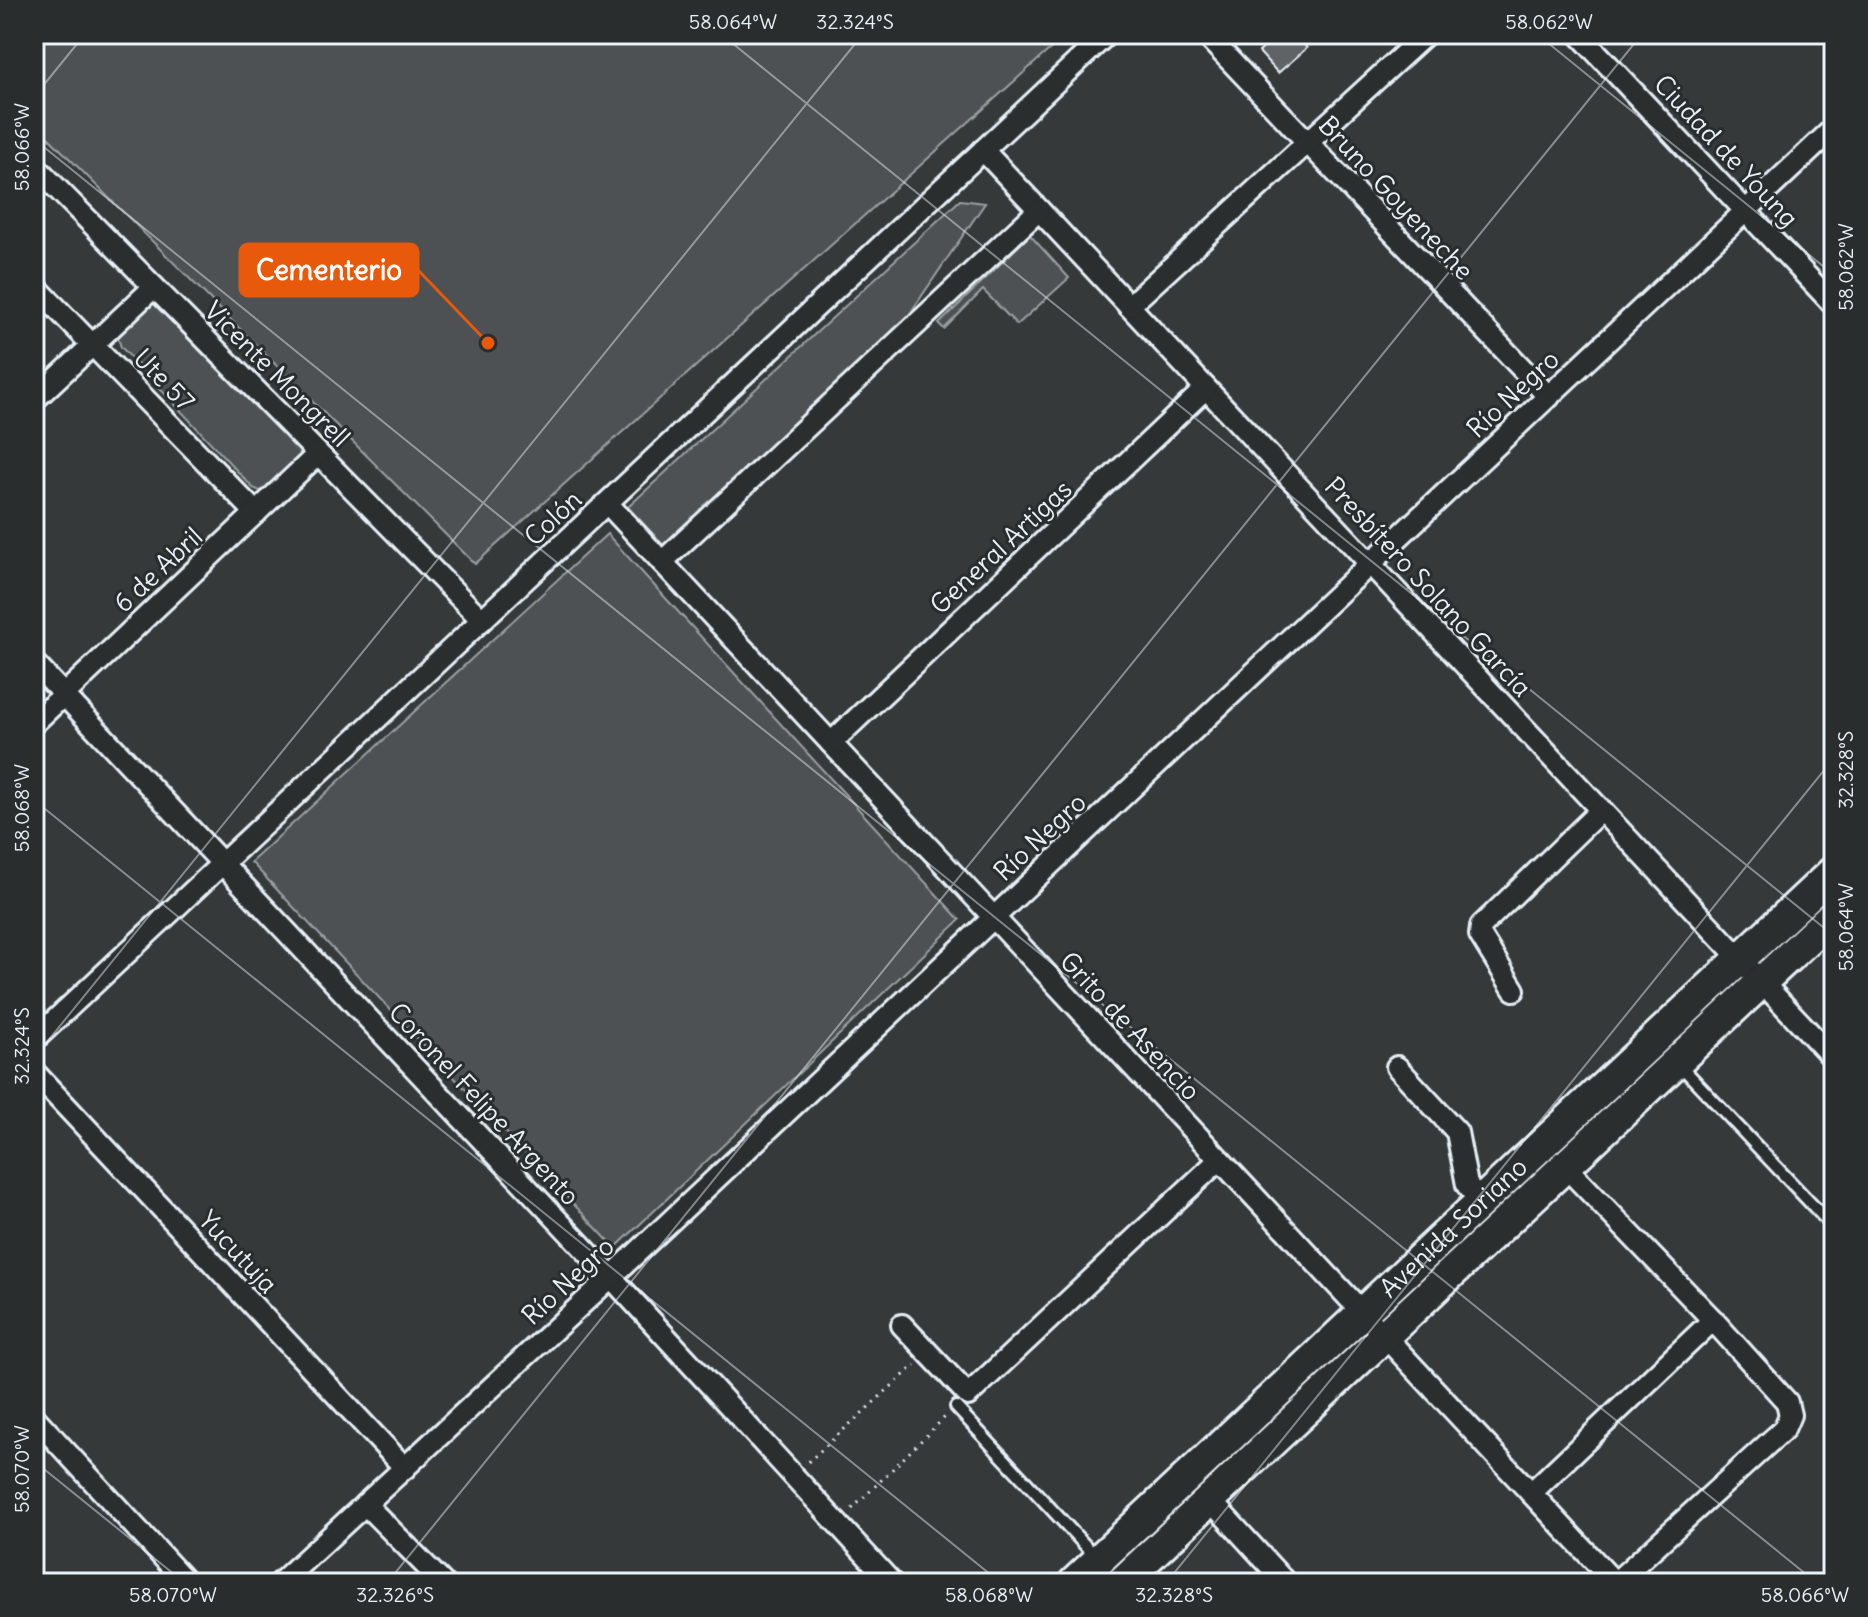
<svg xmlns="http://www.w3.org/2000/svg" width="1868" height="1617" viewBox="0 0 1868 1617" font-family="Delius,sans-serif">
	<rect width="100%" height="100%" fill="#35393a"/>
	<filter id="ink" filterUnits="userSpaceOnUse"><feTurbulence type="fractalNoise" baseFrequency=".0125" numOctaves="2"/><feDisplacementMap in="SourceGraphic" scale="16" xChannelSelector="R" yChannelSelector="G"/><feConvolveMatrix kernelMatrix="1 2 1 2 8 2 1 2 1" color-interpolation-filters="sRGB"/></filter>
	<g filter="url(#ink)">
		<!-- green -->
		<g fill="#4d5152" stroke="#9aa1a5" stroke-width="2">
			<polygon points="48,34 1067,34 475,564 34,123 34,47"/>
			<polygon points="960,200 985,203 902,325 666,548 628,507"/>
			<polygon points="1030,235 1069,278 1017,325 983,290 944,329 939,324"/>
			<path d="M158,301l143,148 -2,10 -32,30 -7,2 -7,-3 -132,-141 -3,-9c6,-14 25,-33 40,-37z"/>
			<polygon points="607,534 960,920 615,1248 251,862"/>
			<polygon points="1351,1341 1357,1347 1104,1583 1091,1583"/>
		</g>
		<!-- building -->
		<polygon fill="#5f6365" stroke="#e8f1f8" stroke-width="2" points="1279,34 1295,34 1307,48 1278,73 1259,52"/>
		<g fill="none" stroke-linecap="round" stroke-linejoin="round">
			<!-- lane casing -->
			<g stroke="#e8f1f8" stroke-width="16">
				<g id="lane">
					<polyline points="1678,1063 1834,1228"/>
					<polyline points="956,1407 1096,1557"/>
				</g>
			</g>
			<!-- street casing -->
			<g stroke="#e8f1f8" stroke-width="26">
				<g id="street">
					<polyline points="1205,34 1549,397"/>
					<polyline points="1579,34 1834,305"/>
					<polyline points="983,150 1834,1059"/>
					<polyline points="34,165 482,620"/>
					<polyline points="34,285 256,513"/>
					<polyline points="1129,306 1426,34"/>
					<polyline points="34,400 154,287"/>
					<polyline points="607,503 1615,1583"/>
					<polyline points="662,562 1039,210"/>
					<polyline points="34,663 611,1277 892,1583"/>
					<polyline points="34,723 318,454"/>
					<polyline points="831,743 1206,388"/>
					<polyline points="1514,990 1480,935 1481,926 1601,810"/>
					<polyline points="34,1040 1107,34"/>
					<polyline points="1397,1067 1457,1132 1467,1185 1482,1203"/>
					<polyline points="34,1072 405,1468"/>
					<polyline points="1565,1166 1713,1320 1787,1402 1790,1415 1784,1429 1615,1583"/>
					<polyline points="902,1325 968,1395 1219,1160"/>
					<polyline points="34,1417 187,1583"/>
					<polyline points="1531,1493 1713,1320"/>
					<polyline points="1210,1500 1286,1583"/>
					<polyline points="365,1504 443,1583"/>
					<polyline points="280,1583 611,1277 1834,128"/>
				</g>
			</g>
			<!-- secondary casing -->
			<g stroke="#e8f1f8" stroke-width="36">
				<g id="secondary">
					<path id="s1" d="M1074,1583l760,-712"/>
					<polyline points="1121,1583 1834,914"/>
				</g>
			</g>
			<!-- path -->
			<g stroke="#e8f1f8" stroke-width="3" stroke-dasharray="2 6" stroke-linecap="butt">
				<polyline points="808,1462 915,1365"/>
				<polyline points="852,1509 946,1416"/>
			</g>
			<!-- lane -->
			<use href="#lane" stroke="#2a2d2e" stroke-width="10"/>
			<!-- street -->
			<use href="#street" stroke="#2a2d2e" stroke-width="20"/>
			<!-- secondary -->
			<use href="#secondary" stroke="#2a2d2e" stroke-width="30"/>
		</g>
	</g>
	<!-- ticks -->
	<path fill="none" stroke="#e8f1f8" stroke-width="2" stroke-opacity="0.45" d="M721,34l1113,902M1537,34l297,241M34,97l51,-63M34,139l1783,1444M34,800l967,783M34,1058l829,-1024M34,1461l151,122M387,1583l1255,-1549M1166,1583l668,-825"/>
	<g text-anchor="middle" stroke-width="6" stroke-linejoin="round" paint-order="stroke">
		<!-- street labels -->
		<g font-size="26" fill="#e8f1f8" stroke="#2a2d2e">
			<text transform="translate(1726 151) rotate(47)" y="9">Ciudad de Young</text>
			<text transform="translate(1396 198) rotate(47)" y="9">Bruno Goyeneche</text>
			<text transform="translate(277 374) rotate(45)" y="9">Vicente Mongrell</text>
			<text transform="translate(164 380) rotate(46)" y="9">Ute 57</text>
			<text transform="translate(1513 394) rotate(-43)" y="9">Río Negro</text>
			<text transform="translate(553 518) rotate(-43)" y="9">Colón</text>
			<text transform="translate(1001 547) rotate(-43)" y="9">General Artigas</text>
			<text transform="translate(158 570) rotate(-43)" y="9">6 de Abril</text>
			<text transform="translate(1428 587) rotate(47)" y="9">Presbítero Solano García</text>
			<text transform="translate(1040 837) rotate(-43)" y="9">Río Negro</text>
			<text transform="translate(1130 1026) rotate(47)" y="9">Grito de Asencio</text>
			<text transform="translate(484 1104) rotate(47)" y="9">Coronel Felipe Argento</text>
			<text dy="9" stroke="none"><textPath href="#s1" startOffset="520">Avenida Soriano</textPath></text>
			<text transform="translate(238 1252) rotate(47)" y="9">Yucutuja</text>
			<text transform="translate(568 1281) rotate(-43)" y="9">Río Negro</text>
		</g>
	</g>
	<!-- callouts -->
	<path fill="none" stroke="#e8590c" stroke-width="3" d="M488 343L418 270"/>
	<circle fill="#e8590c" stroke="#2a2d2e" stroke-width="3" cx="488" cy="343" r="8"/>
	<rect fill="#e8590c" stroke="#e8590c" stroke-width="3" x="240" y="244" width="178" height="52" rx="8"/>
	<g font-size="28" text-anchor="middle" font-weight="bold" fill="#fff">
		<text x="329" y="280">Cementerio</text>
	</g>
	<!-- margin -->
	<rect width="1868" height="1617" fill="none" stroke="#2a2d2e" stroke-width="88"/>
	<rect x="44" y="44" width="1780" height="1529" fill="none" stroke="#e8f1f8" stroke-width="3"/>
	<g font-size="20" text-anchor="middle" fill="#e8f1f8">
		<text x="733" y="29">58.064°W</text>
		<text x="855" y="29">32.324°S</text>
		<text x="1549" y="29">58.062°W</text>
		<text transform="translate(22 147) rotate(-90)" y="7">58.066°W</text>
		<text transform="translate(1846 267) rotate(-90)" y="7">58.062°W</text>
		<text transform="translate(1846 770) rotate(-90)" y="7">32.328°S</text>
		<text transform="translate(22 808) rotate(-90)" y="7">58.068°W</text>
		<text transform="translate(1846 927) rotate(-90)" y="7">58.064°W</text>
		<text transform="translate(22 1046) rotate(-90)" y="7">32.324°S</text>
		<text transform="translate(22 1469) rotate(-90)" y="7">58.070°W</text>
		<text x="173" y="1602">58.070°W</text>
		<text x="395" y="1602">32.326°S</text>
		<text x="989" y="1602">58.068°W</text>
		<text x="1174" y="1602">32.328°S</text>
		<text x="1805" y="1602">58.066°W</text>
	</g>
</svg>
